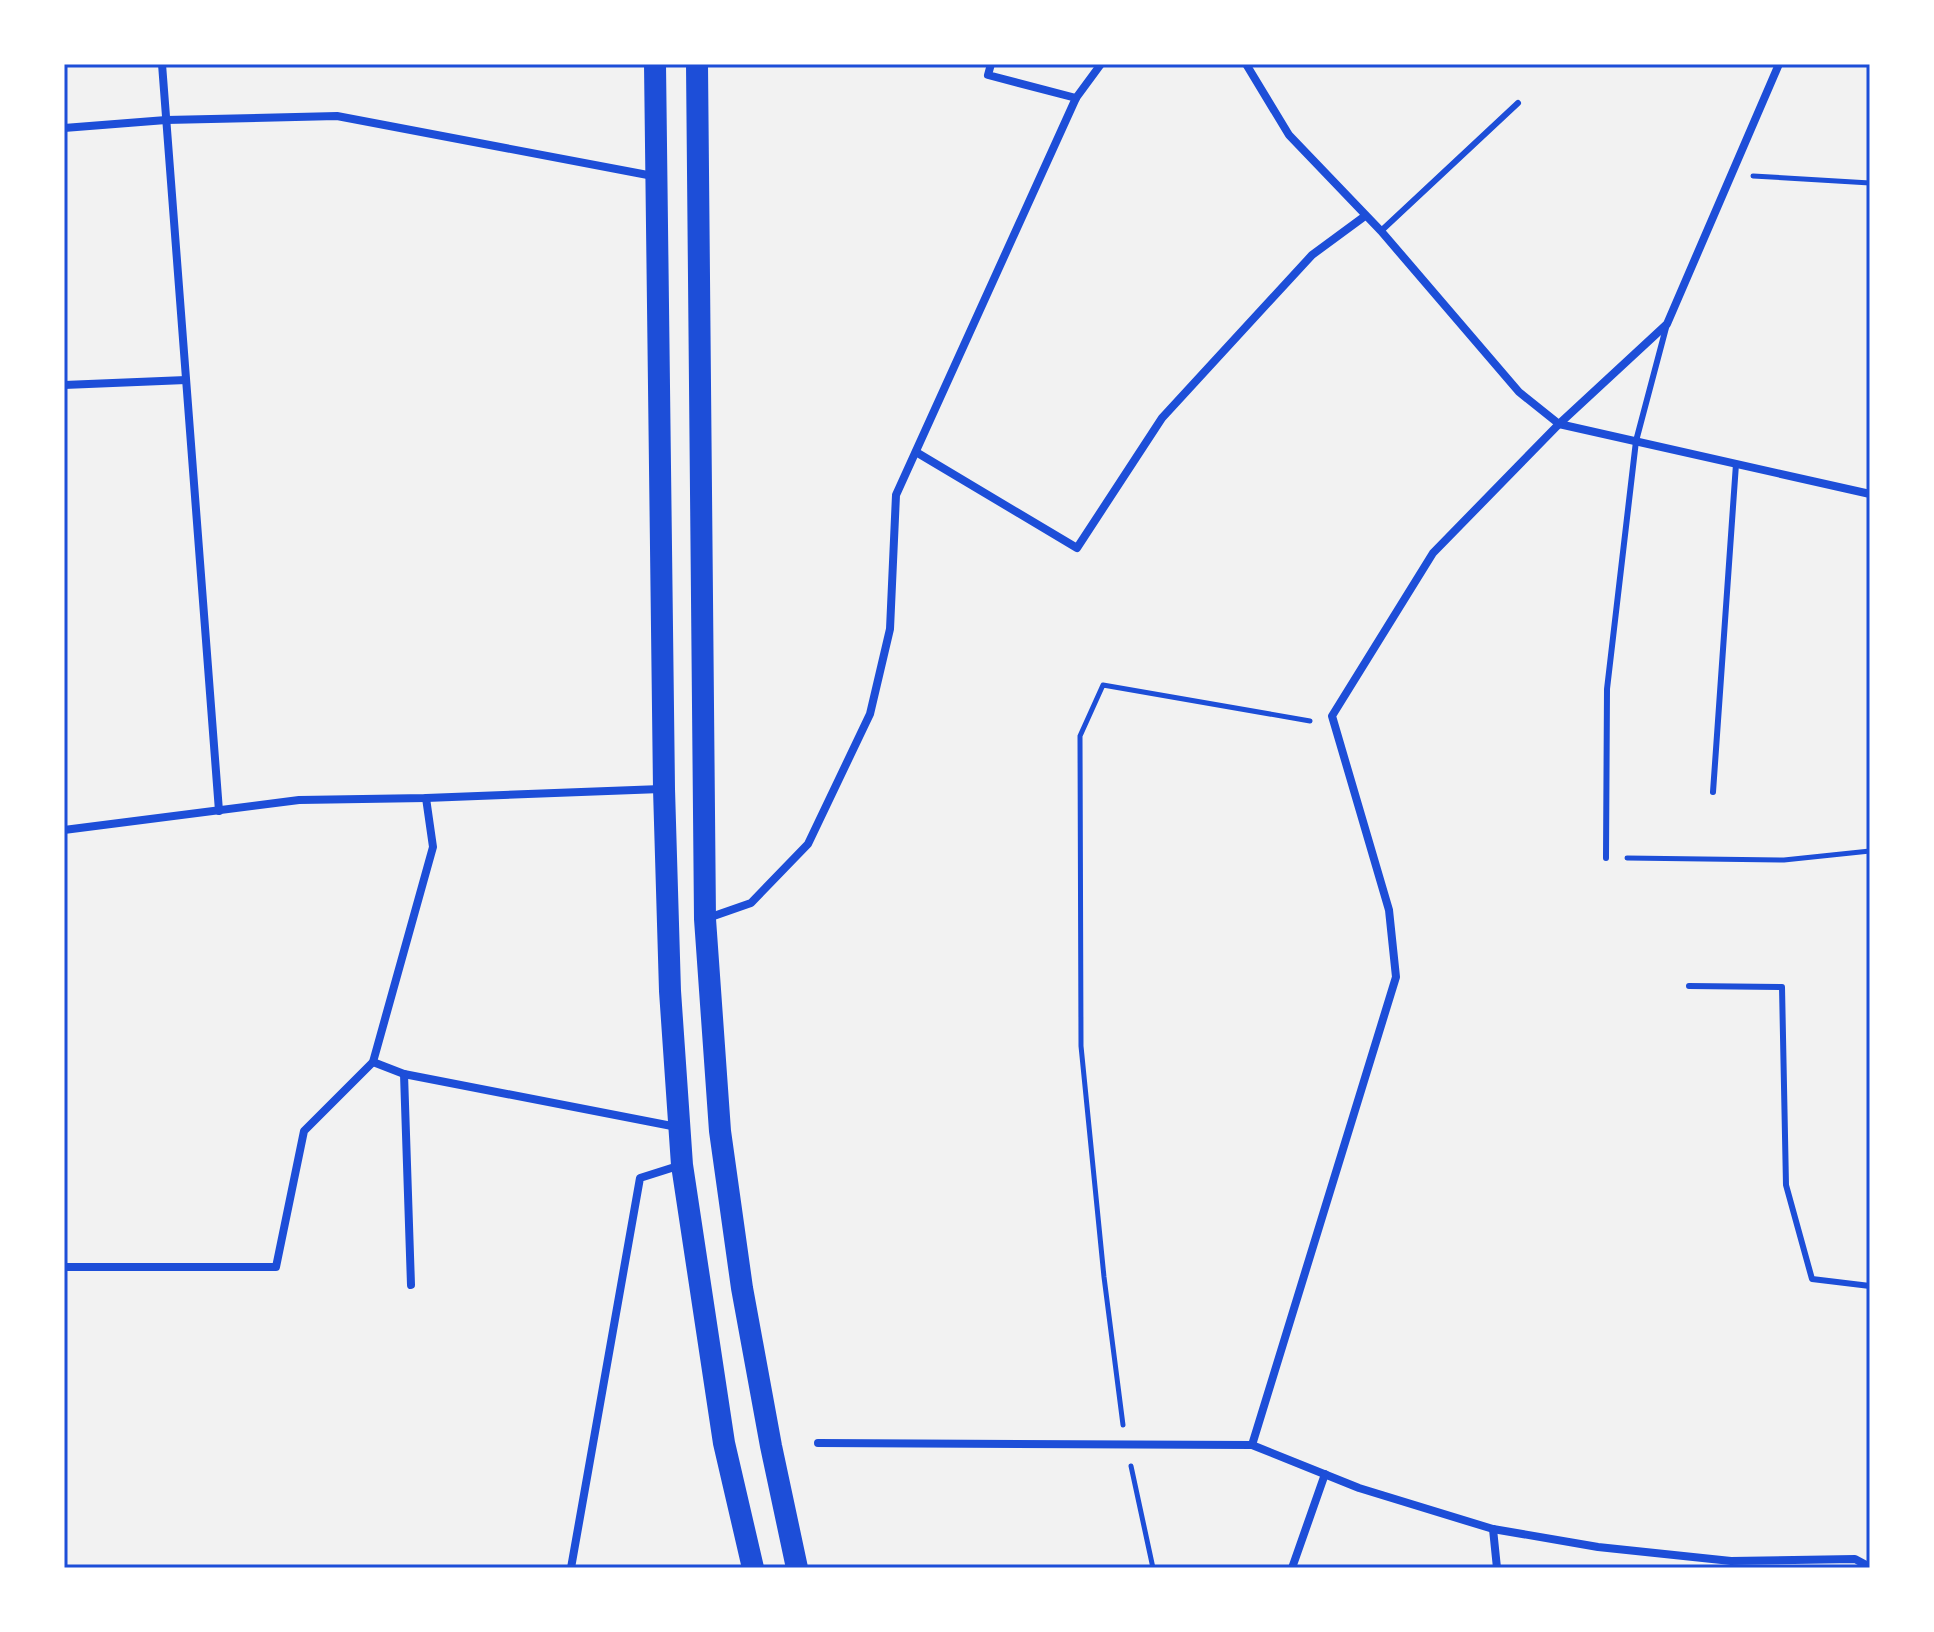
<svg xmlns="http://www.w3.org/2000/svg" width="1934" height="1632" viewBox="0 0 1934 1632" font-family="Manrope,sans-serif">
	<rect width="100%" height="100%" fill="#f2f2f2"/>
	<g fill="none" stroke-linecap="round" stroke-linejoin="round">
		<!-- path -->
		<g stroke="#1d4ed8" stroke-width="5">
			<polyline points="1753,176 1870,183"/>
			<polyline points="1627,858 1784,860 1870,851"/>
			<polyline points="1123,1425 1104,1277 1081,1046 1080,736 1103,685 1310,721"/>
			<polyline points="1131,1466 1153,1568"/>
		</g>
		<!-- service -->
		<g stroke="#1d4ed8" stroke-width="6">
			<polyline points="1381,231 1518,103"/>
			<polyline points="1713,792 1736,464"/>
			<polyline points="1606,858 1607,689 1636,441 1667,324"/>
			<polyline points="1689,986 1782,987 1786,1185 1812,1279 1870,1286"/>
		</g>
		<!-- minor -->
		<g stroke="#1d4ed8" stroke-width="8">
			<polyline points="162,64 219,811"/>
			<polyline points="991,64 988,75 1076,98"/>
			<polyline points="1246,64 1289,135 1381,231 1519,392 1559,424 1870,494"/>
			<polyline points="64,128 166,120 337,116 653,176"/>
			<polyline points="64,385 186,380"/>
			<polyline points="916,452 1077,548 1162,418 1312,255 1365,216"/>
			<polyline points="64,830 299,800 426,798 661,789"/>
			<polyline points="708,918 751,903 808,844 870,714 890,629 896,495 1076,98 1101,64"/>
			<polyline points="373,1062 404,1074 677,1127"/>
			<polyline points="404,1074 411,1285"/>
			<polyline points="64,1267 276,1267 304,1131 373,1062 433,847 426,798"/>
			<polyline points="818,1443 1252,1445 1359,1488 1493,1529 1598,1547 1731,1561 1855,1559 1870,1567"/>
			<polyline points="1252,1445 1396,977 1389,910 1332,716 1433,553 1559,424 1667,324 1779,64"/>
			<polyline points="1493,1529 1497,1568"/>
			<polyline points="571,1568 640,1178 681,1165"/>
			<polyline points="1292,1568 1325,1474"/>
		</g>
		<!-- trunk -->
		<g stroke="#1d4ed8" stroke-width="22">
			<polyline points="655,64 664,789 670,991 682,1165 724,1443 753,1568"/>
			<polyline points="697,64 705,919 720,1131 742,1288 771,1446 797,1568"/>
		</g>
	</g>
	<!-- border -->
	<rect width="1934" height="1632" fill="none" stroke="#ffffff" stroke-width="132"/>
	<rect x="66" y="66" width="1802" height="1500" fill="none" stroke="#1d4ed8" stroke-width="3"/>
</svg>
